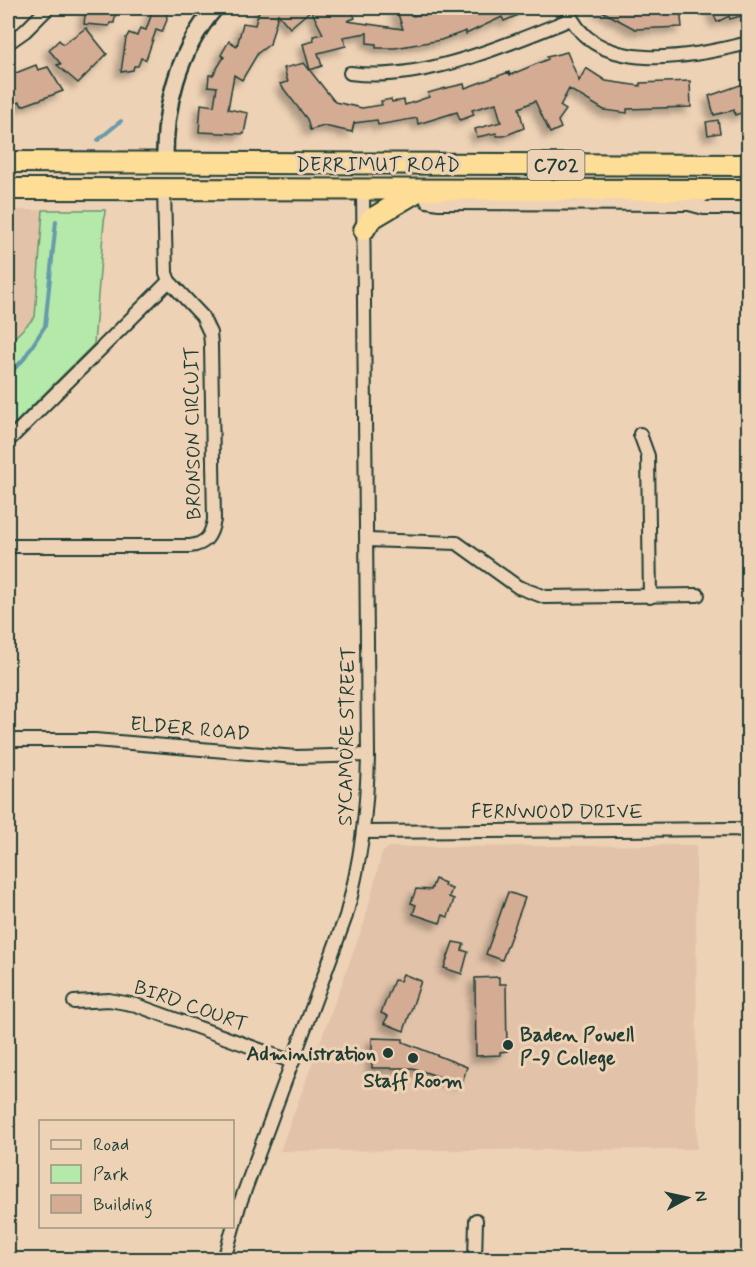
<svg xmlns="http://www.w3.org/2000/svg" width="756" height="1267" viewBox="0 0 756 1267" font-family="Mynerve,sans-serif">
	<defs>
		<filter id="shadow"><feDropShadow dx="-5.5" dy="5.5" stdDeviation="3" flood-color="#0004"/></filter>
	</defs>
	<rect width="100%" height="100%" fill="#eed2b5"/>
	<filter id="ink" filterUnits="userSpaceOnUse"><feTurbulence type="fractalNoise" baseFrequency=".0167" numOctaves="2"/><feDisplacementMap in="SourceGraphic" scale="12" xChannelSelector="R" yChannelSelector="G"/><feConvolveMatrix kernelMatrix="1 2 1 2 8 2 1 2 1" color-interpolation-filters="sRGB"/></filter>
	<g filter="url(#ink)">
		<!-- built -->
		<g fill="#e2c3a9">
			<polygon points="8,210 43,210 35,317 8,344"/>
			<polygon points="696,845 697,1149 280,1151 364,923 382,853 389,847"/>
		</g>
		<!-- green -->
		<polygon fill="#b5e9aa" stroke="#6a936f" stroke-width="1.5" points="43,210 105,210 94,344 8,430 8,344 35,317"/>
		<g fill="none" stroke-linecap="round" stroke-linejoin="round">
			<!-- stream -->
			<g stroke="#669baa" stroke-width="4">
				<polyline points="98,140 121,121"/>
				<polyline points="8,375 23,360 45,326 56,221"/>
			</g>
		</g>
		<!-- building -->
		<g fill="#d4ab93" stroke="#1f3d34" stroke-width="1.5" filter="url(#shadow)">
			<polygon points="86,8 117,8 114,23 110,23 109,26 84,24"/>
			<polygon points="151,8 166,8 167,20 162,32 156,30 146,60 141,58 138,66 134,66 133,70 121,72 126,38 129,33 137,36 140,28 146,30 151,16"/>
			<polygon points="260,8 351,8 355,18 347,21 403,29 396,8 409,8 413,16 455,8 524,8 514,12 516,16 504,21 502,17 466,34 466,31 441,40 395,48 376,48 376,44 367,43 367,33 343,37 346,46 318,53 322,66 310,70 303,44 314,41 313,36 323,34 311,10 290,28 278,14 270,44 258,53 242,80 234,75 228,109 248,113 244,134 199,132 201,104 214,106 217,87 208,86 209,75 213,75 224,57 221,55 229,41 237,46 243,23 255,25"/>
			<polygon points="596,8 680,8 682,27 635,29"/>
			<polygon points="711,8 748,8 748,14 730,19 729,16 717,22"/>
			<polygon points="86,28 107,54 78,83 57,65 61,64 49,50 59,40 63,44"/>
			<polygon points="567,52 579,81 586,68 606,81 640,86 640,83 690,81 691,107 627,109 627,113 604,110 569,89 560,106 566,110 558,121 561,128 550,133 535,101 519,108 524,128 504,136 497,136 496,133 477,137 475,129 501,122 496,103 472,110 474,115 460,120 457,112 418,124 417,118 378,125 377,120 354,123 352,132 324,126 310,130 307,119 280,84 288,82 284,68 304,63 335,102 362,108 382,105 381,101 391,99 392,102 404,100 405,105 429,97 428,93 442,89 464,84 465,88 509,72 510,75 548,59 547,57"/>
			<polygon points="36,65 38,70 48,67 63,91 22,106 20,102 8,106 8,76"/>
			<polygon points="743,84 743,86 748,85 748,105 742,107 744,112 735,115 734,110 714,115 709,96"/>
			<polygon points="718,120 720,133 708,135 706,122"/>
			<polygon points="435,879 445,883 444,886 452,889 449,897 454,899 448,917 443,915 440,923 413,914 416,905 411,903 416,889 431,890"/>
			<polygon points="508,892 525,898 502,960 486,954"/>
			<polygon points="453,942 464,944 462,950 468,952 462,974 444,968"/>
			<polygon points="403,974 421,981 404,1031 384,1023 388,1016 381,1013 394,980 400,981"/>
			<polygon points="499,977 499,984 506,984 507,1051 500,1052 500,1055 476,1056 475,978"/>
			<polygon points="372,1038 403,1039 403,1042 467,1067 463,1080 460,1080 458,1083 413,1068 372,1068"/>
		</g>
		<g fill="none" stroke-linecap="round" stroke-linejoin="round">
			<!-- minor casing -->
			<g stroke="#1f3d34" stroke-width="16">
				<g id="minor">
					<path d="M567,8c25,70 126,49 181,35"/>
					<polyline points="8,43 25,31 48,8"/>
					<path d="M350,73c71,10 156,-28 221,-54"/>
					<polyline points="423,189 427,201 439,203 689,204 710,192"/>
					<polyline points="689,204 704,208 748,208"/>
					<polyline points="640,434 648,456 650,597"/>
					<polyline points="8,441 169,281"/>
					<polyline points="367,540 457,543 518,587 545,597 698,595"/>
					<path d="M8,546h182c16,-2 21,-10 24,-26l-3,-175 -1,-12 -8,-17 -33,-35 -3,-8 -2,-84"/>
					<polyline points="8,740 95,740 296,757 368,755"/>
					<polyline points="365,832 735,829 748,831"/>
					<polyline points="74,1002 109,1000 136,1005 293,1062"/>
					<path d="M224,1260l15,-54 107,-290c15,-56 21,-103 22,-161l-5,-566"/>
					<polyline points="475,1260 476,1220"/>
				</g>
			</g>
			<!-- tertiary casing -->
			<g stroke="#1f3d34" stroke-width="20">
				<path id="tertiary" d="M165,163c-1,-56 13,-112 50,-155"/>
			</g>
			<!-- trunk casing -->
			<g stroke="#1f3d34" stroke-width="24">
				<g id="trunk">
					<polyline points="8,162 748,165"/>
					<polyline points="8,189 748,190"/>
					<polyline points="364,230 371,219 420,190"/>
				</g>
			</g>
			<!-- minor -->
			<use href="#minor" stroke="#eed2b5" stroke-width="12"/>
			<!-- tertiary -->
			<use href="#tertiary" stroke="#eed2b5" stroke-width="15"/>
			<!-- trunk -->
			<use href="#trunk" stroke="#fedd96" stroke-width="20"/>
		</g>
	</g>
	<!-- markers -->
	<g fill="#1f3d34" stroke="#eed2b5" stroke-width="2">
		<circle cx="508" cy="1045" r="6"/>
		<circle cx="388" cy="1053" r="6"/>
		<circle cx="413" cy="1058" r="6"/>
	</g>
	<g text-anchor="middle" stroke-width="6" stroke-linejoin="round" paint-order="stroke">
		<!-- shield labels -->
		<rect fill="#eed2b5" stroke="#5d6a5b" stroke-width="1.5" x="527.5" y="150" width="57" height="30" rx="4.5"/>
		<g font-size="18" font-weight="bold" fill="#1f3d34">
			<text x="556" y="171">C702</text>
		</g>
		<!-- street labels -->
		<g font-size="20" fill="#1f3d34" stroke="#eed2b5">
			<text x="378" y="171">DERRIMUT ROAD</text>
			<text transform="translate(192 433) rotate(-91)" y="7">BRONSON CIRCUIT</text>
			<text transform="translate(190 728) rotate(5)" y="7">ELDER ROAD</text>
			<text transform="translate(346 736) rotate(-89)" y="7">SYCAMORE STREET</text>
			<text x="557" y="818">FERNWOOD DRIVE</text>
			<text transform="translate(191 1005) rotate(19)" y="7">BIRD COURT</text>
		</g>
		<!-- poi labels -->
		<g font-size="20" font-weight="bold" fill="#1f3d34" stroke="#eed2b5" text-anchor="start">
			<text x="520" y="1041">Baden Powell<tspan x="520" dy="23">P-9 College</tspan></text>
			<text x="376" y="1060" text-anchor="end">Administration</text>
			<text x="413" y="1087" text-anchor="middle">Staff Room</text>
		</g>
	</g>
	<!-- margin -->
	<rect width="756" height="1267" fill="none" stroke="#eed2b5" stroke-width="30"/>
	<rect x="15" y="15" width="726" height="1237" fill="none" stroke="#1f3d34" stroke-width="2" filter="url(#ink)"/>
	<!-- legend -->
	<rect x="39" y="1120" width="195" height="108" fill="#eed2b5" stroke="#9b9681" stroke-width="1.5"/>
	<rect x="51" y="1140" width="30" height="9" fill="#eed2b5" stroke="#9b9681" stroke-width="1.5"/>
	<text x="93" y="1150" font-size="18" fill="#1f3d34">Road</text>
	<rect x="51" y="1165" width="30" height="18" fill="#b5e9aa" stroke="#9b9681" stroke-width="1.5"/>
	<text x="93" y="1180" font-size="18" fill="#1f3d34">Park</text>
	<rect x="51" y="1195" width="30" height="18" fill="#d4ab93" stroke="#9b9681" stroke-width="1.5"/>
	<text x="93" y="1210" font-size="18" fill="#1f3d34">Building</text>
	<!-- north arrow -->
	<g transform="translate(687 1198) rotate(82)" stroke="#eed2b5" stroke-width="4.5" paint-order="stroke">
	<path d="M0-4.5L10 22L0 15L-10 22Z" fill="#1f3d34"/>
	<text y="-9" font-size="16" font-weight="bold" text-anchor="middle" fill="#1f3d34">N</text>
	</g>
</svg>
